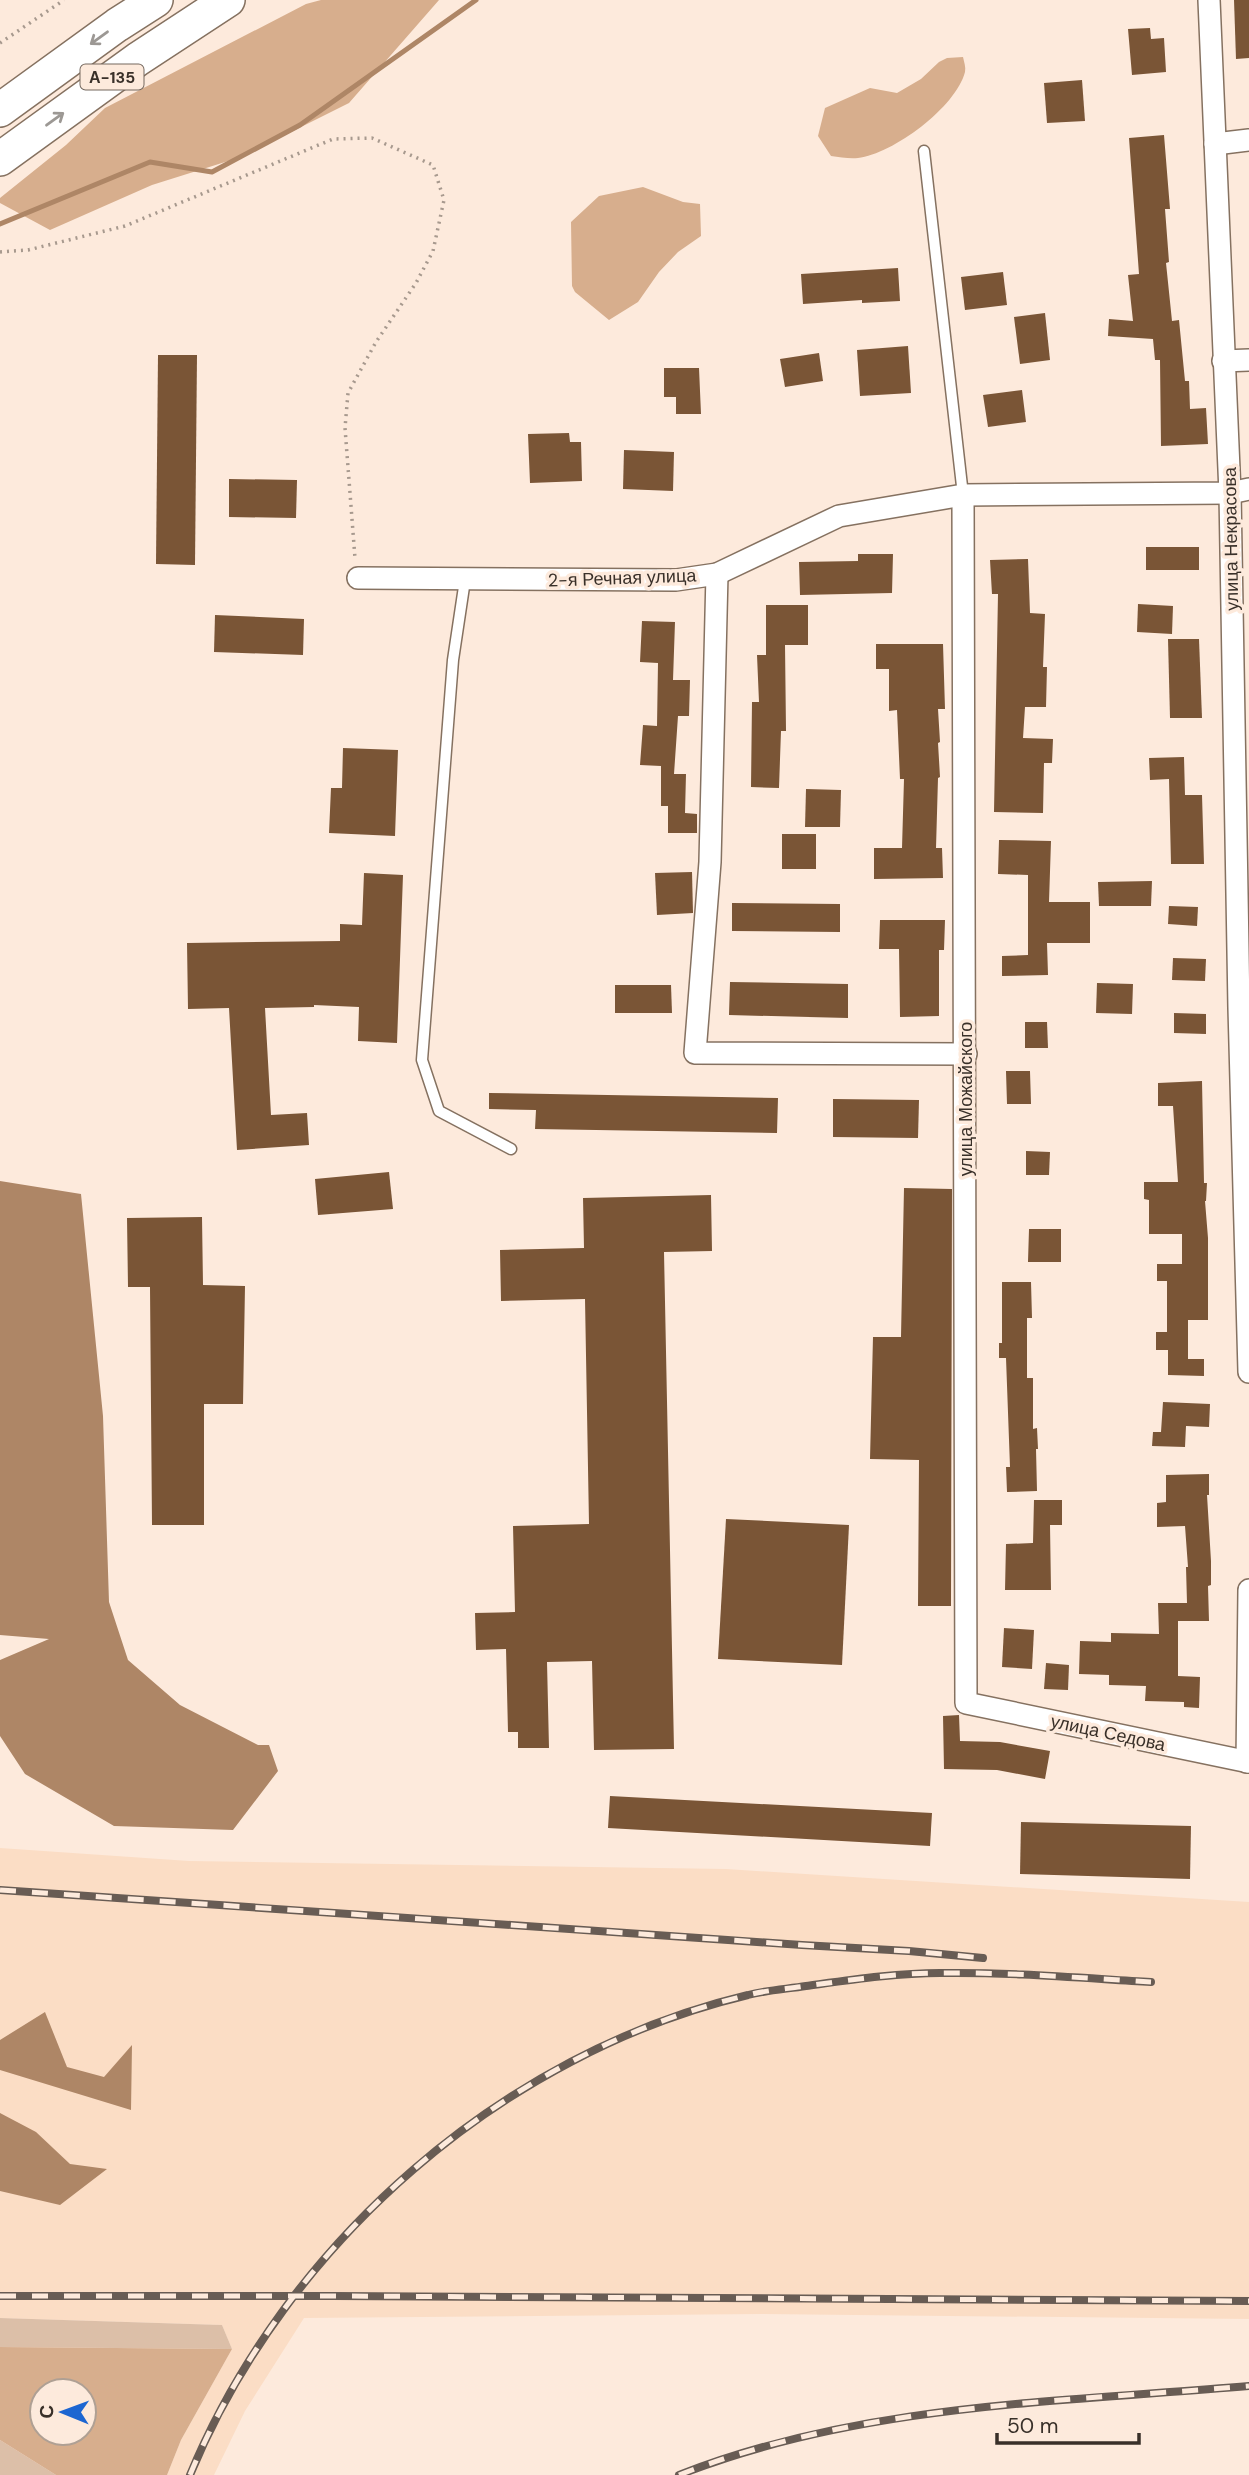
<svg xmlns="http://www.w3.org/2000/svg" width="1249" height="2475" viewBox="0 0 1249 2475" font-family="'DM Sans',sans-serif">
	<rect width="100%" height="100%" fill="#fdeadc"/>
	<!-- built -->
	<polygon fill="#fbddc5" points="0,1848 189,1861 726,1869 1249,1902 1249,2319 762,2314 304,2318 245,2411 214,2475 167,2475 181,2440 232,2349 222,2325 0,2318"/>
	<!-- green -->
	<g fill="#dcbfa8">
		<polygon points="0,2318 222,2325 232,2349 0,2347"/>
		<polygon points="0,2440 56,2475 0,2475"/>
	</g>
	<!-- forest -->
	<g fill="#d7ae8d" fill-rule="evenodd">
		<polygon points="321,0 439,0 349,103 241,157 152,185 50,230 0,203 0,198 66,145 105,108 306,4"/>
		<path d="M963,57c1,5 3,10 2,15 -9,35 -72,82 -107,86 -9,1 -18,-1 -27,-2l-13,-20 7,-28 45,-20 27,5 24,-14 18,-17 8,-4z"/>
		<polygon points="643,187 683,202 700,204 701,236 678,252 659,272 638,302 609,320 575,292 572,286 571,222 599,196"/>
		<path d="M0,2347l232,2 -51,91 -14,35h-111l-56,-35zM42,2391h42v42h-42z"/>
	</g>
	<!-- water -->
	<g fill="#ae8666">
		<polygon points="0,1181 81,1194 103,1416 109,1602 128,1660 180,1705 258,1745 269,1745 278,1771 233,1830 114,1826 25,1774 0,1736 0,1660 49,1639 0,1635"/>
		<polygon points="45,2012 67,2067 104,2077 132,2045 131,2110 0,2070 0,2040"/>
		<polygon points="0,2113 36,2132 70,2164 107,2169 60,2205 0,2191"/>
	</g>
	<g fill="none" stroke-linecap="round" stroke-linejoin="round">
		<!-- stream -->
		<polyline stroke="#ae8666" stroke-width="5" points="0,224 150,162 212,172 300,125 476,0"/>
	</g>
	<!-- building -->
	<g fill="#7a5536">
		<polygon points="1234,0 1249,0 1249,58 1236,59"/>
		<polygon points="1150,28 1151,39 1164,38 1166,72 1132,75 1128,29"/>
		<polygon points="1082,80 1085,121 1047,123 1044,83"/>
		<polygon points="1164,135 1170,209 1165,209 1169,262 1166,263 1172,321 1179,320 1185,381 1189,381 1190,409 1206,408 1208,444 1161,446 1160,360 1155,360 1153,339 1108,336 1109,319 1133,321 1128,275 1139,274 1129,138"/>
		<polygon points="898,268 900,301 862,303 862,300 803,304 801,274"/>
		<polygon points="1003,272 1007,305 965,310 961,277"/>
		<polygon points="1045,313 1050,360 1020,364 1014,317"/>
		<polygon points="908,346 911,393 860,396 857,350"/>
		<polygon points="819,353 823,381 785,387 780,359"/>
		<polygon points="158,355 197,355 195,565 156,564"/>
		<polygon points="664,368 699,368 701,414 676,414 676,397 664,397"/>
		<polygon points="1022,390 1026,422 988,427 983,395"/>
		<polygon points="569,433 570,442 581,442 582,481 530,483 528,434"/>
		<polygon points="624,450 674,452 673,491 623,489"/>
		<polygon points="229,479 297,480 296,518 229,517"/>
		<rect x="1146" y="547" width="53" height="23"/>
		<polygon points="858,554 893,554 892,593 800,595 799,562 858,561"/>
		<polygon points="1028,559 1030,613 1045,614 1043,667 1047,667 1046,707 1025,707 1023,738 1053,739 1052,763 1044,763 1043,813 994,812 998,594 992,594 990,560"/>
		<polygon points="1138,604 1173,606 1172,634 1137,632"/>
		<polygon points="766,605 808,605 808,645 785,645 786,731 781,731 779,788 751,787 752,702 759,702 757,655 766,655"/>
		<polygon points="215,615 304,619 303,655 214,652"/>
		<polygon points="642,621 675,622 673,680 690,680 689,716 678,716 674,774 686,774 685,813 697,814 697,833 668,833 668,806 661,806 661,766 640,765 643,725 657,726 658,663 640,662"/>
		<polygon points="1168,639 1199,639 1202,718 1170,718"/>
		<polygon points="876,644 943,644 945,709 938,709 940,742 938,743 940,777 938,778 936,848 942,848 943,878 874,879 874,848 902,848 904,779 900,779 897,710 889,711 889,669 876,669"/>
		<polygon points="343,748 398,750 395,836 329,833 331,788 342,788"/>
		<polygon points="1184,757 1185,795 1202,795 1204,864 1171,864 1169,779 1150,780 1149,758"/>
		<polygon points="806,789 841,790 840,827 805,827"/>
		<rect x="782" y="834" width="34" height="35"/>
		<polygon points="999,840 1051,841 1049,902 1090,902 1090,943 1047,943 1048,975 1002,976 1002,956 1028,955 1028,875 998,874"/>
		<polygon points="692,872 693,913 657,915 655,873"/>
		<polygon points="364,873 403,875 397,1043 358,1041 359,1007 314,1005 314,1007 265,1008 271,1115 307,1113 309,1145 237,1150 229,1008 188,1009 187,943 340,941 340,924 362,925"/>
		<polygon points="1152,881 1151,906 1099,906 1098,882"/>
		<polygon points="732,903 840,904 840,932 732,931"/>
		<polygon points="1169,906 1198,907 1197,926 1168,924"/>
		<polygon points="880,920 945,920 944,950 939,950 939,1016 900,1017 899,949 879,949"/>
		<polygon points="1173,958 1206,959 1205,981 1172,980"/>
		<polygon points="730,982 848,984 848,1018 729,1015"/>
		<polygon points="1097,983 1133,984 1132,1014 1096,1013"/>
		<polygon points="615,985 671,985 672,1013 615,1013"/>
		<polygon points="1174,1013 1206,1014 1206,1034 1174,1033"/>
		<polygon points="1025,1022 1047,1022 1048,1048 1025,1048"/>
		<polygon points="1006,1071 1030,1071 1031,1104 1007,1104"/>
		<polygon points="1202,1081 1204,1183 1207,1183 1206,1201 1205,1201 1208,1238 1208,1320 1188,1320 1188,1359 1204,1359 1204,1376 1168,1375 1168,1350 1156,1350 1156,1332 1167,1332 1167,1281 1157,1281 1157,1264 1182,1264 1182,1234 1149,1234 1149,1200 1144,1199 1144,1182 1178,1182 1173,1106 1158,1106 1158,1083"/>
		<polygon points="489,1093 778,1098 777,1133 535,1129 536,1110 489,1109"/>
		<polygon points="833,1099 919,1100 918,1138 833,1137"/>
		<polygon points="1026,1151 1050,1152 1049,1175 1026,1175"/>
		<polygon points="389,1172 393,1209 318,1215 315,1179"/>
		<polygon points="904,1188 952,1189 951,1606 918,1606 919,1460 870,1459 873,1337 901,1337"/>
		<polygon points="711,1195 712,1251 664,1252 674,1749 594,1750 592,1661 547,1662 549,1748 518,1748 518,1732 508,1732 506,1649 476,1650 475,1613 515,1612 513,1526 589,1524 585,1299 501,1301 500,1250 584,1248 583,1198"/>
		<polygon points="202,1217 203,1285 245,1286 243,1404 204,1404 204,1525 152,1525 150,1287 128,1287 127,1218"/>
		<polygon points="1029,1229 1061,1229 1061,1262 1028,1262"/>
		<polygon points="1002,1282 1031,1282 1032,1318 1027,1318 1027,1378 1033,1378 1033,1429 1037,1428 1038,1449 1036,1449 1037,1491 1007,1492 1006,1467 1010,1467 1006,1358 999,1358 999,1343 1002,1343"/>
		<polygon points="1163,1402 1210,1404 1209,1427 1186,1426 1185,1447 1152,1446 1153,1432 1161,1432"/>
		<polygon points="1209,1474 1209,1495 1207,1495 1211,1561 1211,1585 1208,1586 1209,1621 1178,1621 1178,1676 1200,1677 1199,1708 1184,1707 1184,1702 1145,1701 1146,1686 1109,1685 1109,1675 1079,1674 1080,1641 1111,1642 1111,1633 1159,1634 1158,1603 1187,1603 1186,1567 1188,1567 1185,1526 1157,1527 1157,1503 1166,1502 1166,1475"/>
		<polygon points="1034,1500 1062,1500 1062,1525 1050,1525 1051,1590 1005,1590 1006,1544 1033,1543"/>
		<polygon points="726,1519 849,1525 842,1665 718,1659"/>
		<polygon points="1004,1628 1034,1630 1032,1669 1002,1667"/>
		<polygon points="1046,1663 1069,1665 1068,1690 1044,1689"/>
		<polygon points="959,1715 960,1741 1000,1742 1050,1751 1045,1779 997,1770 944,1769 943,1716"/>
		<polygon points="610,1796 932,1813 930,1846 608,1828"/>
		<polygon points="1021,1822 1191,1826 1190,1879 1020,1874"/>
	</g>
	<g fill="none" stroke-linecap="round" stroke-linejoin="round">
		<!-- service casing -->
		<g stroke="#857160" stroke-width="13">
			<g id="service">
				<polyline points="924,151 963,495"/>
				<polyline points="465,580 453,660 422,1060 439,1111 511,1149"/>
			</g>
		</g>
		<!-- minor casing -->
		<g stroke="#857160" stroke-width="24">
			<g id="minor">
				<polyline points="1209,0 1230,493 1239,1008 1249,1372"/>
				<polyline points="1215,144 1249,140"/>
				<polyline points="1223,361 1249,360"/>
				<polyline points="963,495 966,1703 1249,1762"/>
				<polyline points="717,574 710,862 695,1053 966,1054"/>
				<polyline points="358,578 676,580 717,574 839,516 963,495 1230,493 1249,489"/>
				<polyline points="1247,1762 1249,1590"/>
			</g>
		</g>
		<!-- trunk casing -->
		<g stroke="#857160" stroke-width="36">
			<g id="trunk">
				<polyline points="0,110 117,25 156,0"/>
				<polyline points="0,159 138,59 228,0"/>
			</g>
		</g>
		<!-- path -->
		<g stroke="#a7998e" stroke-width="3.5" stroke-dasharray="2 5" stroke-linecap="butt">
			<polyline points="0,43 64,0"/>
			<polyline points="0,252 28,250 125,226 333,139 372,138 433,165 444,200 433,251 416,283 376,342 348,393 345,428 355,558"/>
		</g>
		<!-- service -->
		<use href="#service" stroke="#fff" stroke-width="10"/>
		<!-- minor -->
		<use href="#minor" stroke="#fff" stroke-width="21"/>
		<!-- trunk -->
		<use href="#trunk" stroke="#fff" stroke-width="33"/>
		<!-- rail casing -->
		<g stroke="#685c54" stroke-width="8">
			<g id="rail">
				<polyline points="0,1890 802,1945 909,1951 983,1958"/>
				<polyline points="0,2296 334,2296 1249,2301"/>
				<path d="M190,2475c96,-232 313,-422 558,-480 19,-5 39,-6 58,-9 44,-6 90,-13 134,-13 70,-1 141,5 211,9"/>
				<path d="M679,2475c180,-71 379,-73 570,-89"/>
			</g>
		</g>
		<!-- rail -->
		<use href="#rail" stroke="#fdeadc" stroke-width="5" stroke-dasharray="16" stroke-linecap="butt"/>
	</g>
	<!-- one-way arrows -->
	<defs><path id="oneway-shaft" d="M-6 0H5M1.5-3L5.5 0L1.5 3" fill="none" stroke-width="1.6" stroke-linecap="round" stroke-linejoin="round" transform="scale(1.75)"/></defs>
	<g stroke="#9c9894">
		<use href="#oneway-shaft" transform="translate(99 38) rotate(144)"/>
		<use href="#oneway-shaft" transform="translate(55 119) rotate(-36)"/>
	</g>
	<g text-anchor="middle" stroke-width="7" stroke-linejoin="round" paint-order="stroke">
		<!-- shield labels -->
		<rect fill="#fdeadc" stroke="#74685f" stroke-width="2" x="80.5" y="64.5" width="63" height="25" rx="5"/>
		<g font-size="16" font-weight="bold" fill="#393029">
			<text x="112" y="83">А-135</text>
		</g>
		<!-- street labels -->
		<g font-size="18" fill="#393029" stroke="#fdeadc">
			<text transform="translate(1231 539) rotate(-91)" y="6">улица Некрасова</text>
			<text transform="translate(622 578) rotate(-2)" y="6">2-я Речная улица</text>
			<text transform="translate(966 1099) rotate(-90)" y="6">улица Можайского</text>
			<text transform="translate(1108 1733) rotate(12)" y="6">улица Седова</text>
		</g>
	</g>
	<!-- north arrow -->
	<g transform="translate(63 2412) rotate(271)"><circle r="33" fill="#fdeadc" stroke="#afa094" stroke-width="2"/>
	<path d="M0-5L12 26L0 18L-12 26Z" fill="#1d66d1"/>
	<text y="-10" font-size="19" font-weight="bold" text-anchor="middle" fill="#393029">С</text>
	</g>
	<!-- scale -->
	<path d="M997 2433v10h142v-10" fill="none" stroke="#393029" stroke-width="3.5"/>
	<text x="1007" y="2433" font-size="21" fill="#393029" stroke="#fdeadc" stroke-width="5" paint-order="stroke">50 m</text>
</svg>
